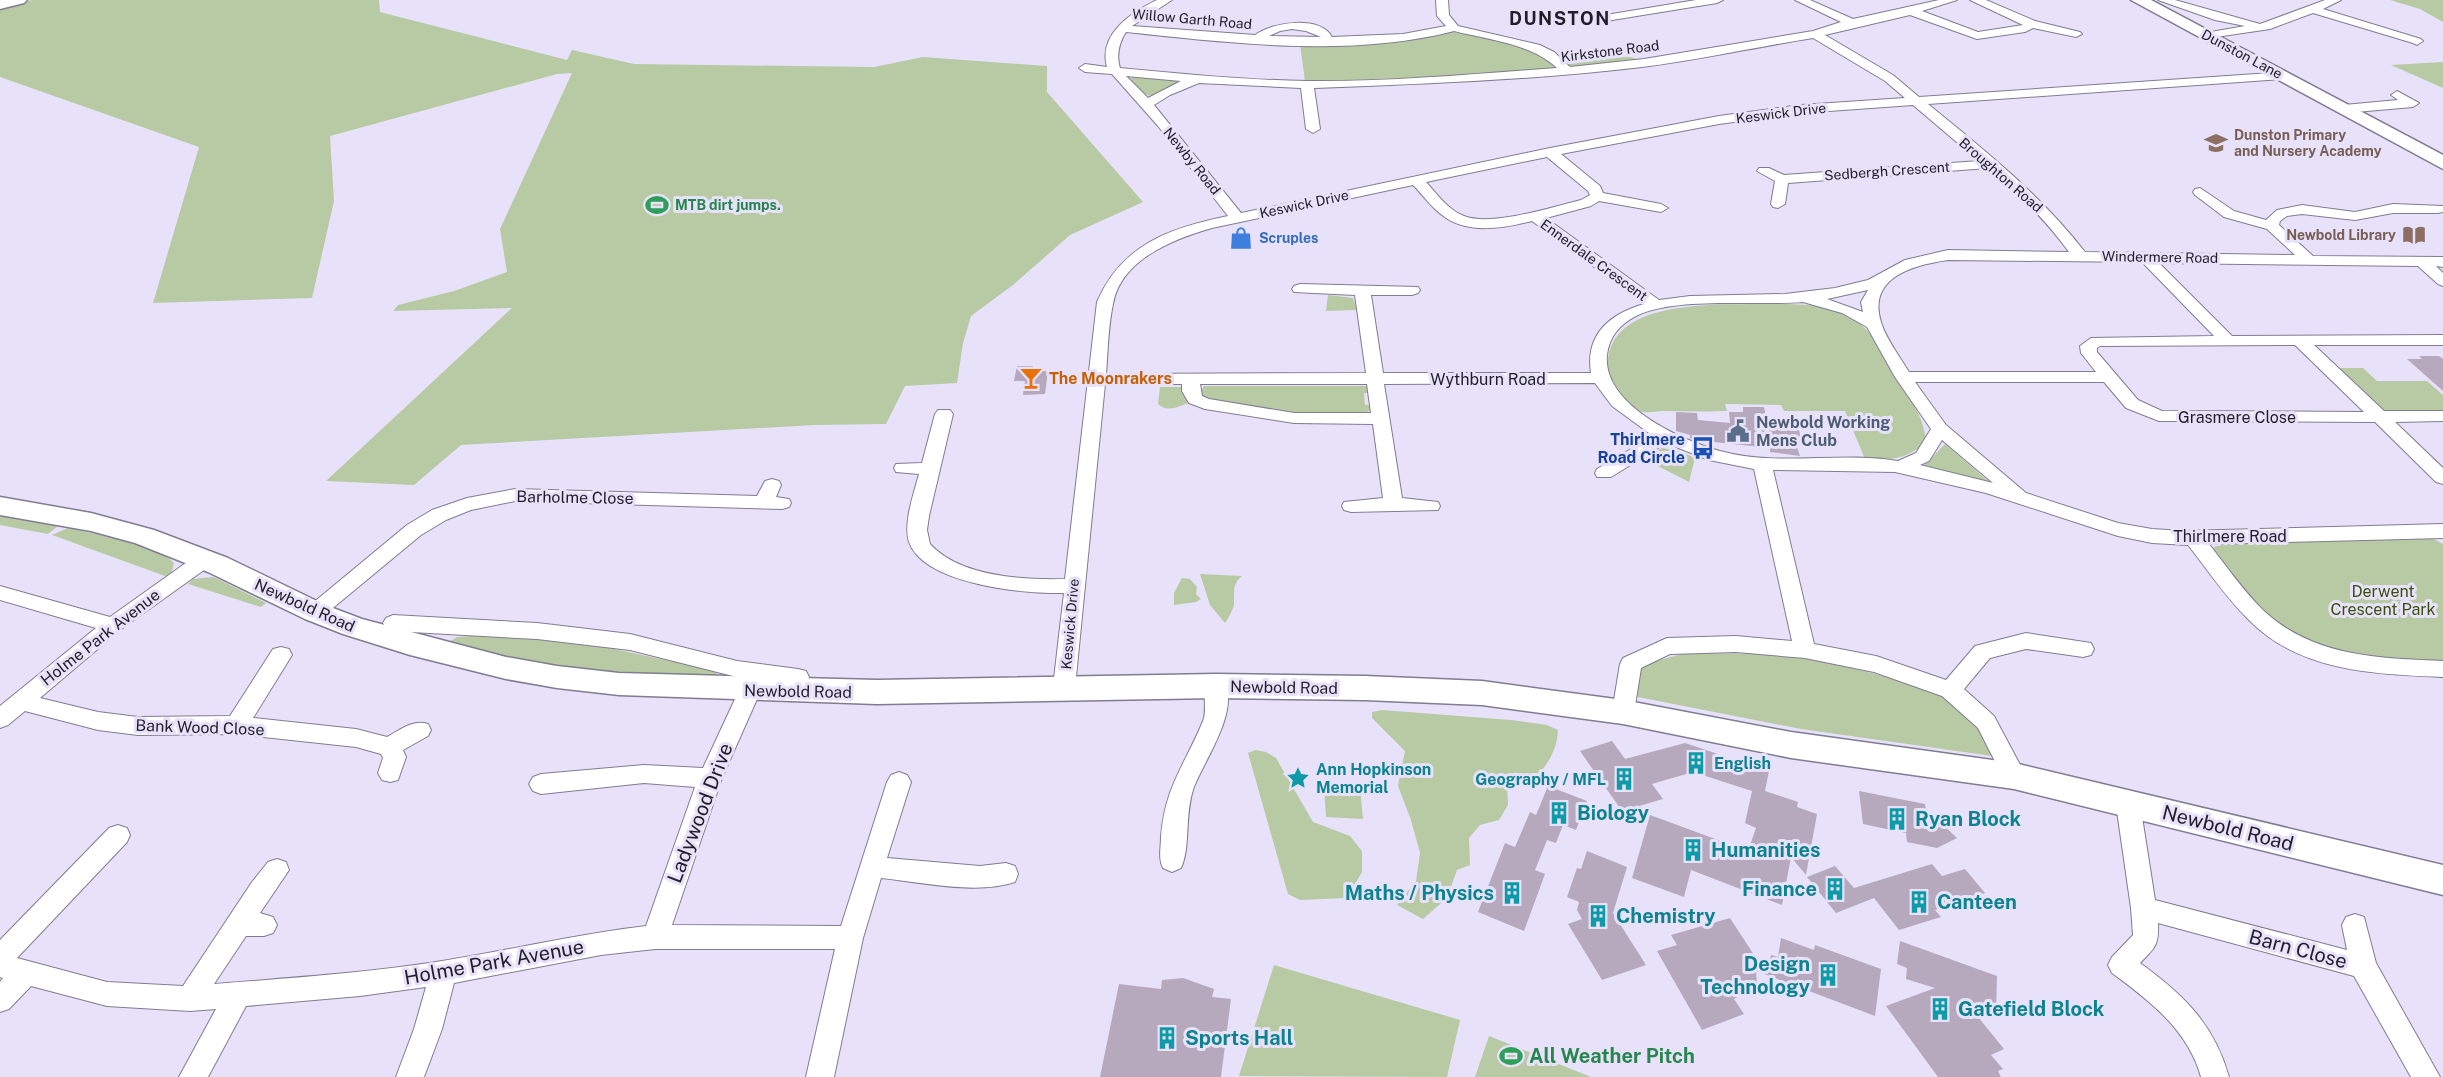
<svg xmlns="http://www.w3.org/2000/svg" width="2443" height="1077" viewBox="0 0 2443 1077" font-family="'Public Sans',sans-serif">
	<rect width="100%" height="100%" fill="#e7e2fa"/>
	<!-- green -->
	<g fill="#b8caa3">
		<polygon points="33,0 379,0 380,12 567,60 572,50 634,64 874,67 923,57 1047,66 1047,92 1143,202 1070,235 1013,285 971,316 963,343 957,383 905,386 886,424 814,425 461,445 414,485 326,481 512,308 393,311 398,305 454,291 507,272 500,229 572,73 557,74 330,136 334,201 312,298 153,303 199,147 0,77 0,7"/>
		<polygon points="2390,0 2443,0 2443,22 2420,9"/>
		<path d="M1455,31c22,6 92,16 99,37l-145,12 -104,1 -5,-37z"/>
		<polygon points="1560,57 1630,57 1637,59 1573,67 1567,65"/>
		<polygon points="2443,62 2443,88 2391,65"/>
		<path d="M1138,76l39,5 3,1c-28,14 -28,23 -51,-3z"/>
		<polygon points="1328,295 1353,298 1357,310 1326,311"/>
		<path d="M1752,304c39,1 90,-6 117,29 11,14 19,32 29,47 13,21 27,38 28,63 -22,17 -34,17 -61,16l-20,-48h-61l-3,-6 -56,-1 2,7c-21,1 -43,0 -64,0 -7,0 -17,3 -23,0 -15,-7 -31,-26 -32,-42 -4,-68 98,-64 144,-65z"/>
		<polygon points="2337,368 2363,368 2377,381 2427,381 2443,395 2443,413 2384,411"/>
		<polygon points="1204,386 1366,386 1370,389 1370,393 1364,393 1365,405 1370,405 1373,408 1362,415 1295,413 1211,401 1203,397 1200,392"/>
		<path d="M1160,387h25l8,14c-11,4 -25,13 -35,3z"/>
		<polygon points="1945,444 1988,481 1923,467"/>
		<polygon points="1662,448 1680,451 1695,458 1689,482 1644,459"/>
		<polygon points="0,515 6,516 59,525 48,534 0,525"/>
		<path d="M68,528c25,5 90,18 106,35l-3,12 -6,1 -113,-41z"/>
		<polygon points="2432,538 2443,544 2443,663 2334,657 2267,617 2212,553 2214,547 2233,542"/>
		<path d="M1200,574l42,2c-11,9 -7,17 -8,28 -1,7 -6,14 -9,19l-15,-18z"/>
		<polygon points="213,577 220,580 266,603 261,607 188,584 193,579"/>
		<polygon points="1182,578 1190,579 1197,587 1196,594 1201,599 1196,602 1174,605 1174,593"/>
		<polygon points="471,636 527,637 587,643 715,671 718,677 677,680 512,661 449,642 457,637"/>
		<polygon points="1685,653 1779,654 1830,662 1921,686 1957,704 1976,723 1992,756 1801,729 1633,696 1636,674 1649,663"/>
		<path d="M1382,710l129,10 36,5 11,5c-1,21 -10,33 -23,49l-28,5 1,21 -9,15 -19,5 -11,13 1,27 -13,5 -10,28 -24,21 -26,-14 19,-24 4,-28 -9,-33 -13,-34 7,-35 -33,-33v-6z"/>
		<polygon points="1255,750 1266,752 1276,758 1313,822 1350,836 1362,851 1362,872 1347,898 1300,900 1288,894 1248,753"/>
		<polygon points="1324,787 1360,788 1363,819 1326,817"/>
		<polygon points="1274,965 1460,1020 1447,1077 1239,1076"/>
		<polygon points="1489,1036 1591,1077 1475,1077"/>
	</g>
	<!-- building -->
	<g fill="#b6a9bd">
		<polygon points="2419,356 2439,356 2443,359 2443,391 2407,359 2422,359"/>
		<polygon points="1017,366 1033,366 1032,371 1048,371 1045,394 1023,395 1025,381 1014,381"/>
		<polygon points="1743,407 1764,407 1768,427 1799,430 1802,445 1796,444 1800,456 1770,452 1770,448 1695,440 1690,438 1690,435 1676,431 1676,412 1697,413 1698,420 1730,423 1729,412 1743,412"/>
		<polygon points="1612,741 1625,759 1685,743 1769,771 1765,791 1798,802 1797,807 1817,814 1806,875 1791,857 1782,905 1691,870 1684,897 1632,878 1650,815 1748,851 1756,828 1745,823 1752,791 1693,772 1652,784 1663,799 1622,811 1580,751"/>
		<polygon points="1548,786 1587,801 1576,830 1563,825 1556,843 1547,840 1535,870 1545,874 1524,931 1478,912 1505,843 1515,847 1530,812 1536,815"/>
		<polygon points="1859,791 1925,804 1927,818 1938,820 1957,838 1937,848 1907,842 1906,833 1863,824"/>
		<polygon points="1587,851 1627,867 1613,913 1646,965 1602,980 1568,924 1582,919 1577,910 1579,902 1567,897 1577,868 1581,869"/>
		<polygon points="1932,864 1942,876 1965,869 1985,893 1935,910 1941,917 1899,930 1874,898 1836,913 1807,877 1835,866 1854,888"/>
		<polygon points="1730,918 1767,975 1771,955 1778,957 1781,938 1814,950 1815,945 1881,969 1875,1016 1756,971 1757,985 1734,999 1744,1014 1702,1030 1657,951 1677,945 1671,935"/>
		<polygon points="1900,941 1997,976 1996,1016 1970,1007 2004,1049 1991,1055 2003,1069 1998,1071 2001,1077 1938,1077 1886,1006 1935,988 1906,979 1907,968 1897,964"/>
		<polygon points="1183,978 1214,989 1212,997 1231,999 1221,1077 1100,1077 1119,984 1161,989 1162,980"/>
	</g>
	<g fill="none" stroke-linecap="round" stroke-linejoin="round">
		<!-- street casing -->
		<g stroke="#807c91" stroke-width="2">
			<g id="street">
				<path d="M1157,0h15l-40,26 123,9c17,-13 66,-20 77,2l71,-3 43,-8 -9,-10 -1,-16h12l1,15 9,11 82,19 14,7 16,15 74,-8 169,-28 28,-9 -46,-22h15l43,19 86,-19h18l-35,11 56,21 45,-7 -53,-25h16l49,21 45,11 2,2 -6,3 -43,-9 -8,4 -48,7 -67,-24 -85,20 68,40 26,22 367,-25 2,3 -6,4 -354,25c57,47 111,89 157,148l210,3 -28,-26 -43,-12 -29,-22 -2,-3 2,-3 5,-1 34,23 32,9 11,-10 25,-5 53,7 38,-8 50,2v6l-5,1h-45l-38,7 -53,-6 -15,2 -7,5 -1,4 34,31 130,1v10l-7,-1 7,7v13l-5,-2 -20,-18 -259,-3 73,73 211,-1v10h-129l70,66h59v10l-48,1 48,46v16l-7,-2 -61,-60 -216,-1 -33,-13 -22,-26h-189l31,43 80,68 92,30 34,6 31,2 260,-7v14l-234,6c18,23 35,48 56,68 50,45 114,46 178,49v16c-68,-3 -143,-5 -194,-57 -23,-22 -41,-50 -61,-75l-36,-2 -34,-7 -132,-43 -91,-21 -122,-2 41,174 62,12 70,24 29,-34 51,-13 65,10 3,6 -3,6 -8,2 -57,-8 -36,9 -26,31 30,27 32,60 -4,7 -8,2 -8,-2 -28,-55 -36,-32 -68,-24 -69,-14 -69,-6 -66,2 -29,14 -7,44 -3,6 -8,3 -8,-3 -3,-6 8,-48 3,-6 44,-20 69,-2 56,5 -38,-172 -45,-9 -43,-17 -55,34h-14l-2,-4 2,-4 56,-33 -41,-30 -17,-23 -211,1 18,114 36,4 2,4 -2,4 -87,2 -7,-2 -2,-4 2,-4 39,-4 -10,-74 -79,-1 -89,-14 -16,-6 -7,-12v-7h-77l-30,303 -3,6 -8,2 -8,-2 -3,-6 11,-94c-38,1 -140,-8 -155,-51 -6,-19 5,-49 10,-68l-23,-2 -2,-4 2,-4 26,-1 13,-49 3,-4h12l3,4 -24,102 -2,14 3,14c30,33 94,36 135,35l32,-277c25,-58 73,-74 131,-86l-70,-90 -46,-52 -27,-2 -6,-4 6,-4 22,3c-9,-33 25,-55 50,-67zM1292,29l14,2 15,6 -52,-1 11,-5zM1454,31c35,9 76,12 103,37 -83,6 -167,14 -250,13 -63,-1 -125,-7 -187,-13 -4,-13 -1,-25 6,-36 105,11 225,26 328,-1zM1813,38l72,43 20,17 -104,7 -82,11 -169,32 -309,65 -87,-108 16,-10 29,-12 102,5 5,41 7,4 7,-4 -6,-41c109,-4 219,-8 328,-21 57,-7 114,-20 171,-29zM1126,76l55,5 -33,17zM1913,105l66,56 -195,14 -15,-7h-10l-2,3 18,10 -4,23 2,3 5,1 7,-4 3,-21 200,-15c31,26 58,52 81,84l-121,-2 -43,10 -37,20 -33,8 -50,6 -95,2 -31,4 -113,-82 45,-12 8,-5 62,11 7,-4 -7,-4 -58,-11 -3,-7 -39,-32 158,-30 82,-11zM1547,157l41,34 2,4 -9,5c-29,7 -90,27 -117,16 -16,-6 -27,-22 -38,-34zM1413,185c10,10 18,22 29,30 25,20 61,13 90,6l112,83c-34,10 -59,30 -53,69h-208l-12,-78h41l6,-2 2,-3 -2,-3 -118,-3 -6,2 -2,3 2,3 61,3 11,78 -260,1c2,-23 2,-47 7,-70 8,-45 61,-65 99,-76zM1948,260l194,2 72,74 -123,2 -11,8 1,7 15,19h-187c-9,-15 -23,-33 -28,-50 -14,-45 33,-57 67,-62zM1868,290l-7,12 2,10 -36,-13zM1803,302l39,11 25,14 28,50 36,52 -15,24 -18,8c-59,-10 -119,6 -178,-10 -40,-11 -118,-47 -113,-96 2,-18 13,-31 29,-39 39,-20 122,-10 167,-14zM2295,345l69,67 -202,-1 -24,-11 -41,-48v-4l3,-2zM1200,384h167l4,29h-77l-85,-14 -7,-3zM1942,440l51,43 -73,-18 9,-4z"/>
				<polygon points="1696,0 1723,0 1717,3 1606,21 1600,18 1606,15"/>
				<polygon points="2158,0 2175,0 2260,24 2325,0 2341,0 2323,9 2421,39 2423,41 2417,45 2413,43 2313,13 2270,29 2209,38 2205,37 2205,33 2245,26 2215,20"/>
				<polygon points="2397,91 2419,103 2413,107 2344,113 2338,109 2344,105 2398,100 2391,95"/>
				<polygon points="772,479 779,481 781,485 776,497 789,499 791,503 789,507 782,509 515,501 471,510 446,520 421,535 322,617 315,619 308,617 305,612 308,607 407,525 432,510 467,498 515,489 757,496 765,481"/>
				<path d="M204,553l7,2 3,5 -3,5 -91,65 -80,68 58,14 40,5 92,-1 43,-67 8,-2 8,2 3,6 -39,63 103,11 31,8c13,-7 26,-18 41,-13l3,6 -3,6 -25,14 3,7 -8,23 -8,2 -8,-2 -4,-7 5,-15 -2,-4 -25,-7 -120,-13 -98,1 -40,-5 -73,-19 -17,14 -8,3v-22l96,-78 -96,-28v-14l110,31 87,-62z"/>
				<polygon points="393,615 537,623 630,634 737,661 798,669 806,671 809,677 806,683 798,685 737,677 630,650 537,639 393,631 386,628 383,623 386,618"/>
				<path d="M1216,678l8,2c16,31 -19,79 -30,107 -10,27 -3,60 -13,81l-9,4 -9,-4c-5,-10 -2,-20 -2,-31 4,-51 24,-72 42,-116 5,-13 -2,-28 5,-41z"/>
				<path d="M750,682l8,2 3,6 -39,88 -50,147 169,1 46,-144 4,-7 8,-3 8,3 4,7 -24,76 93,8 26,-3 9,3 3,8 -3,8c-38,13 -94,0 -134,-4l-18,60 -29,139h-28l29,-128h-180l-54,6 -147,28 -12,46 -18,48h-28l18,-48 12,-42 -66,9 -114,10 -38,71h-29l37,-68 -26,2 -83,-5 -76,-20 -22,23 -9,3v-30l3,-4 -3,-1v-37l109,-112 9,-3 9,3 3,7 -3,7 -110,116 90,24 76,4 69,-104 16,-20 9,-3 9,3 3,8 -29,43 13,4 4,8 -4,8 -9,3h-18l-32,48c76,-6 153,-11 228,-23 69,-11 135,-27 204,-35l49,-139 -51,-4 -103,11 -8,-3 -4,-7 4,-7 8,-3 103,-9 59,3 39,-84z"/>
				<path d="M2128,794l8,3 4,7 15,96 192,50 -5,-25 4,-8 9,-3 9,3 12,46 64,114h-29l-57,-101 -196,-53c1,22 -3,25 -18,40 44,32 74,61 89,114h-28c-13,-47 -51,-76 -89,-104l-4,-8 4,-8 21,-22 -2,-27 -15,-104 4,-7z"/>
			</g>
		</g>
		<!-- secondary casing -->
		<g stroke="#807c91" stroke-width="3">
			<g id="secondary">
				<polygon points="0,0 27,0 24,3 0,9"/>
				<polygon points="2131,0 2151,0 2443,155 2443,169"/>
				<polygon points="0,497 91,513 154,530 228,558 325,605 362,619 506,657 557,666 619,673 877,680 1216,674 1365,676 1482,681 1623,700 1791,732 2014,763 2443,865 2443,895 2014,789 1791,758 1623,724 1482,705 1365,700 1216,698 877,704 619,695 557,688 506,679 410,655 343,634 305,619 208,572 135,543 91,531 0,515"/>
			</g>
		</g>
		<!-- street -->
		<use href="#street" fill="#fff" fill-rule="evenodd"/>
		<!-- secondary -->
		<use href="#secondary" fill="#fff" fill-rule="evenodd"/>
	</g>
	<!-- icons -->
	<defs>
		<g id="school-bare" transform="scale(1.8)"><path d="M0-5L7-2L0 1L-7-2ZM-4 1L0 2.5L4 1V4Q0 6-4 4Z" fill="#8d6e63" stroke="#e7e2fa" stroke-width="2.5" paint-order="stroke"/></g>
		<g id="stadium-bare" transform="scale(1.8)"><path d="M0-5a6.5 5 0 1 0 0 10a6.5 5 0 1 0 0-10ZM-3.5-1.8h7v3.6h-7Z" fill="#2e9e5b" stroke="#e7e2fa" stroke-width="2.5" paint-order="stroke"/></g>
		<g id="library-bare" transform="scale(1.8)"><path d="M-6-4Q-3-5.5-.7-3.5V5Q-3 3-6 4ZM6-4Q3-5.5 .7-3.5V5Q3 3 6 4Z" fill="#8d6e63" stroke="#e7e2fa" stroke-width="2.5" paint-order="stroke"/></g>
		<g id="shop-bare" transform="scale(1.8)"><path d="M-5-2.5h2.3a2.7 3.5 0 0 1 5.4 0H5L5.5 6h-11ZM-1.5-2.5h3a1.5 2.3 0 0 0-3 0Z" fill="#3f7fe0" stroke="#e7e2fa" stroke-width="2.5" paint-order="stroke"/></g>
		<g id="bar-bare" transform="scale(1.8)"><path d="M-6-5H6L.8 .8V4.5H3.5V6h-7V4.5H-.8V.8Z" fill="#e8710a" stroke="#e7e2fa" stroke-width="2.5" paint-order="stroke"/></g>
		<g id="civic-bare" transform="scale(1.8)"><path d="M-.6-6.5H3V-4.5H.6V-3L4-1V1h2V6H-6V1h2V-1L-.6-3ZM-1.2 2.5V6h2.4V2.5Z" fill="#5c6f8a" stroke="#e7e2fa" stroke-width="2.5" paint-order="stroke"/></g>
		<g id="bus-bare" transform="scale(1.8)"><path d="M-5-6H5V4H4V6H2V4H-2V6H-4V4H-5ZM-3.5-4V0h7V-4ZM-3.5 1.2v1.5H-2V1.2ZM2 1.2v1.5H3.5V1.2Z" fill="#1a4fb4" stroke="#e7e2fa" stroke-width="2.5" paint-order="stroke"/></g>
		<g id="building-bare" transform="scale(1.8)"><path d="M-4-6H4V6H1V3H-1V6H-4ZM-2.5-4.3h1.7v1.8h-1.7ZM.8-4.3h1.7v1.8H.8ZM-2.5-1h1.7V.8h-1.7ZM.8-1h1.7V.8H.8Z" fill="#0f9aa8" stroke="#e7e2fa" stroke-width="2.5" paint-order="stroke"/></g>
		<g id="sight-bare" transform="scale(1.8)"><path d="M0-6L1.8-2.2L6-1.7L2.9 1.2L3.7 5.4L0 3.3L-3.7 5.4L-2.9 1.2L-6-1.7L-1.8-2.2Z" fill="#0f9aa8" stroke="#e7e2fa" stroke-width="2.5" paint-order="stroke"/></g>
	</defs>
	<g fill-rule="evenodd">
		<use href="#school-bare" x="2216" y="143"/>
		<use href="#stadium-bare" x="657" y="205"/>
		<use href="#library-bare" x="2414" y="235"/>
		<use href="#shop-bare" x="1241" y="238"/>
		<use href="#bar-bare" x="1031" y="378"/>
		<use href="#civic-bare" x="1738" y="431"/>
		<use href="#bus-bare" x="1703" y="448"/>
		<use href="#building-bare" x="1696" y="763"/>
		<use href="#sight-bare" x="1298" y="778"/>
		<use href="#building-bare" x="1624" y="779"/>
		<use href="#building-bare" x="1559" y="813"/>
		<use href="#building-bare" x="1897" y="819"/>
		<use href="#building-bare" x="1693" y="850"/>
		<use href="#building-bare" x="1835" y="889"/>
		<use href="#building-bare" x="1512" y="893"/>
		<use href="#building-bare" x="1919" y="902"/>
		<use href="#building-bare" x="1598" y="916"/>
		<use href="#building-bare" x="1828" y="975"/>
		<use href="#building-bare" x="1940" y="1009"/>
		<use href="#building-bare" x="1167" y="1038"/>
		<use href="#stadium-bare" x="1511" y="1056"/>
	</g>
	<g text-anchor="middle" stroke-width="6" stroke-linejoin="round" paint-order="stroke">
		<!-- far-street labels -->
		<g font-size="14" fill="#201f27" stroke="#e7e2fa">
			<text transform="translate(1192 19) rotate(5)" y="5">Willow Garth Road</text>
			<text transform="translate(1610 51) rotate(-7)" y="5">Kirkstone Road</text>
			<text transform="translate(2242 54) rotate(28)" y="5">Dunston Lane</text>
			<text transform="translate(1781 113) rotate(-7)" y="5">Keswick Drive</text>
			<text transform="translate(1192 161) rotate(51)" y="5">Newby Road</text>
			<text transform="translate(1887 171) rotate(-4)" y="5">Sedbergh Crescent</text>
			<text transform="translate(2001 175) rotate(41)" y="5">Broughton Road</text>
			<text transform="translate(1304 204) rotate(-12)" y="5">Keswick Drive</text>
			<text transform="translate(2160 257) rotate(1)" y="5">Windermere Road</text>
			<text transform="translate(1594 260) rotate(36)" y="5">Ennerdale Crescent</text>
			<text transform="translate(1070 624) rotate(-85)" y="5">Keswick Drive</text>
		</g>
		<!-- far-education labels -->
		<g font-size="14" font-weight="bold" fill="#785e54" stroke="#e7e2fa" text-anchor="start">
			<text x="2234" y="140">Dunston Primary<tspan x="2234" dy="16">and Nursery Academy</tspan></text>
			<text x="2396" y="240" text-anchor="end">Newbold Library</text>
		</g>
		<!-- far-leisure labels -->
		<g font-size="14" font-weight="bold" fill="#27864d" stroke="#e7e2fa" text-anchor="start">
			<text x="675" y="210">MTB dirt jumps.</text>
		</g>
		<!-- far-shop labels -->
		<g font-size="14" font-weight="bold" fill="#366cbe" stroke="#e7e2fa" text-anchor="start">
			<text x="1259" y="243">Scruples</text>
		</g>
		<!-- food labels -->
		<g font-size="16" font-weight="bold" fill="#c56008" stroke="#e7e2fa" text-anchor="start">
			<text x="1049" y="384">The Moonrakers</text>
		</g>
		<!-- street labels -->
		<g font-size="16" fill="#201f27" stroke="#e7e2fa">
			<text x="1488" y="385">Wythburn Road</text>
			<text x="2237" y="423">Grasmere Close</text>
			<text transform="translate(575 497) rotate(1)" y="6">Barholme Close</text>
			<text x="2230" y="542">Thirlmere Road</text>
			<text transform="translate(305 605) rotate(24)" y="6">Newbold Road</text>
			<text transform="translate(100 637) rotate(-38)" y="6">Holme Park Avenue</text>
			<text transform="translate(1284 687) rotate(1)" y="6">Newbold Road</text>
			<text transform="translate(798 691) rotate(1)" y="6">Newbold Road</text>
			<text transform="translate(200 727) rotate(2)" y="6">Bank Wood Close</text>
		</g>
		<!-- service labels -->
		<g font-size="16" font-weight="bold" fill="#4e5e75" stroke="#e7e2fa" text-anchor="start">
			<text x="1756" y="428">Newbold Working<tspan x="1756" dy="18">Mens Club</tspan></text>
		</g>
		<!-- transit labels -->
		<g font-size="16" font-weight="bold" fill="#164399" stroke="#e7e2fa" text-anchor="end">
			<text x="1685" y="445">Thirlmere<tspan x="1685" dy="18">Road Circle</tspan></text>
		</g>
		<!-- park labels -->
		<g font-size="16" fill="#394f0c" stroke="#e7e2fa">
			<text x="2383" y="597">Derwent<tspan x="2383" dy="18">Crescent Park</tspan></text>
		</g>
		<!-- culture labels -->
		<g font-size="16" font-weight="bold" fill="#0d838f" stroke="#e7e2fa" text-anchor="start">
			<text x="1714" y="769">English</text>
			<text x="1316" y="775">Ann Hopkinson<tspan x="1316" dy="18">Memorial</tspan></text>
			<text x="1606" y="785" text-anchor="end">Geography / MFL</text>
		</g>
		<!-- far-district labels -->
		<g font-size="18" font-weight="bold" letter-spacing="1.5" fill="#201f27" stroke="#e7e2fa">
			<text x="1560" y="25">DUNSTON</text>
		</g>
		<!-- near-street labels -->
		<g font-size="20" fill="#201f27" stroke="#e7e2fa">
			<text transform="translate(700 813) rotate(-69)" y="7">Ladywood Drive</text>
			<text transform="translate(2228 828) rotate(14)" y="7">Newbold Road</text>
			<text transform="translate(2298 949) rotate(15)" y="7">Barn Close</text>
			<text transform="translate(494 962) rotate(-10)" y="7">Holme Park Avenue</text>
		</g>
		<!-- near-culture labels -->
		<g font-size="20" font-weight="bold" fill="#0d838f" stroke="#e7e2fa" text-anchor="start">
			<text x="1577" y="820">Biology</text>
			<text x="1915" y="826">Ryan Block</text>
			<text x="1711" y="857">Humanities</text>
			<text x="1817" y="896" text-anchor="end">Finance</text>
			<text x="1494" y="900" text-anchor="end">Maths / Physics</text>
			<text x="1937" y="909">Canteen</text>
			<text x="1616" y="923">Chemistry</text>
			<text x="1810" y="971" text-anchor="end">Design<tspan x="1810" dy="23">Technology</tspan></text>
			<text x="1958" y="1016">Gatefield Block</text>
			<text x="1185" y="1045">Sports Hall</text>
		</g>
		<!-- near-leisure labels -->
		<g font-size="20" font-weight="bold" fill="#27864d" stroke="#e7e2fa" text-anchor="start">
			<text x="1529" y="1063">All Weather Pitch</text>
		</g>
	</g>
</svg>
